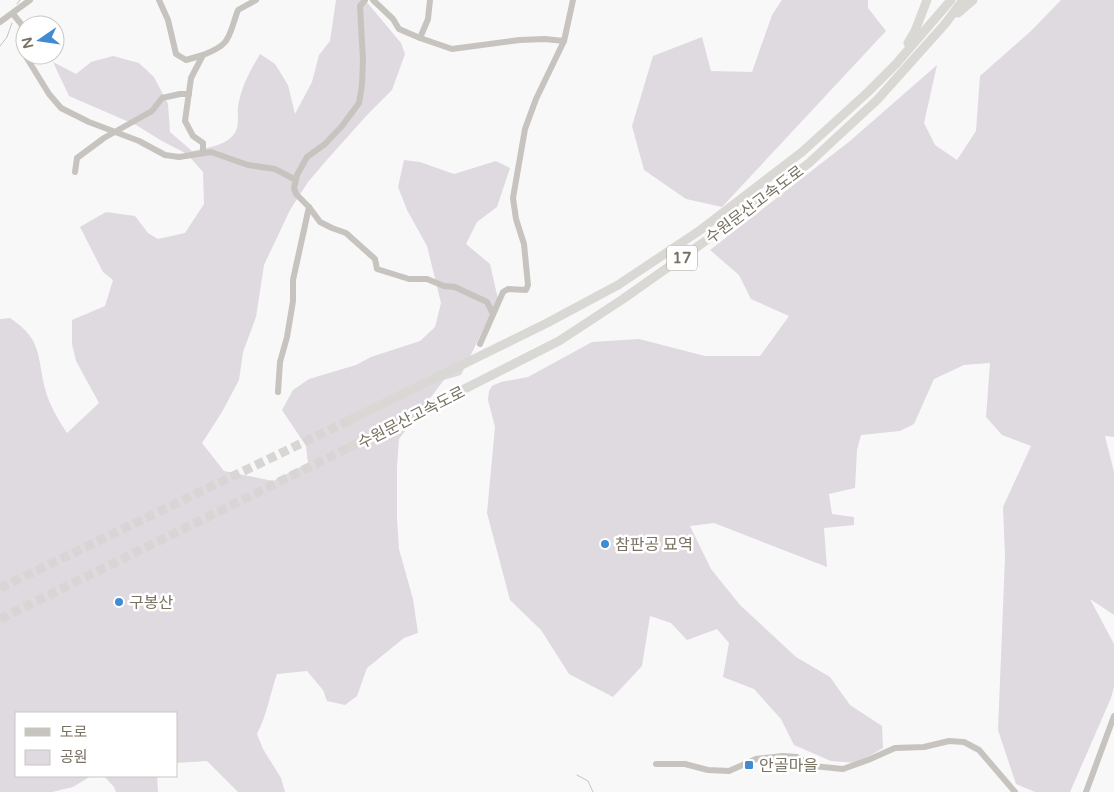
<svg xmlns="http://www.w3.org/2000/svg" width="1114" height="792" viewBox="0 0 1114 792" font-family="'Varela Round','Noto Sans KR',sans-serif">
	<rect width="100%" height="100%" fill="#f8f8f9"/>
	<!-- green -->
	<g fill="#dfd9e0">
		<path d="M336,0h29l36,43 4,11 -13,36 -24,24 -43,48 -17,20 -18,28 -26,55 -8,52 -13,35 -4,28 -17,32 -20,31 22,28 49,10 35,-18 -2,-17 -24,-36 11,-20 16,-11 47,-14 15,-8 49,-16 15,-14 6,-24 -14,-57 -20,-36 -9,-23 6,-27 16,2 34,12 42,-13 14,7 -13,39 -20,15 -11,22 24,20 8,35 -37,76 -17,5 -45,59 -2,28v51l2,31 14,50 5,34 -14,5 -37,30 -10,28 -12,9 -18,-4 -4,-11 -16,-19 -30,3c-7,20 -10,41 -20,60l6,15 18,29 4,14h-47l-31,-31 -31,2v-50h-160v63h75l-18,11 -21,5h-52v-473l10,-1c34,23 26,38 36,74 3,12 14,31 21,41l32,-30 -23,-42 -4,-17v-24l33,-14 8,-26 -10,-8 -23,-45 26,-15 29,4 13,17 10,6 27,-6 19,-29 -1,-32 -16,-18 -25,-13 -26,-16 -67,-29 -16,-34 23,12 15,-12 22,-6 26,7 15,14 14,27 2,28 22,19c13,-3 34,-5 42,-17 6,-7 3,-18 4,-27 3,-20 12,-36 22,-53l15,10 13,21 7,29 17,-32 7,-27 11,-14z"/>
		<polygon points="782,0 868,0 868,8 886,31 722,207 686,199 644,170 632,126 653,56 702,37 711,71 752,72 772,15"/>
		<polygon points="1061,0 1114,0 1114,437 1105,436 1114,472 1114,615 1090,599 1114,644 1114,687 1111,698 1070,792 1035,792 1016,784 998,730 1005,557 1003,507 1031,446 1002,435 986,417 990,363 964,365 934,379 914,424 900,431 861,435 857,450 855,488 829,494 832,514 854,517 854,525 824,528 827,567 714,523 690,526 711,569 740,605 796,657 830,677 850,705 882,726 883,748 857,763 831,761 794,745 781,719 754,689 723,677 729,643 717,629 687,640 671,623 650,616 642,666 613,697 569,674 541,630 510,600 487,513 495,427 488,400 489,391 492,386 501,382 528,377 592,342 639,339 705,356 760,356 789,316 751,299 739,275 710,250 850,141 937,65 924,123 935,145 957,160 976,131 980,76 1031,31"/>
		<polygon points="104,776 157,776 158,792 116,792 114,787"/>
	</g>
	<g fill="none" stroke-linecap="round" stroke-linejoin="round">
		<!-- stream -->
		<g stroke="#cac3bb" stroke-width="1">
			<polyline points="17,4 20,0"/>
			<polyline points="0,46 7,37 12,23"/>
			<polyline points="577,775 588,781 593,792"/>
		</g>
		<!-- highway-tunnel -->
		<g stroke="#d8d6d4" stroke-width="9" stroke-dasharray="9 4.5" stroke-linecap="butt">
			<polyline points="0,588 350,420"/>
			<polyline points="0,619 350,447"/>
		</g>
		<!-- minor -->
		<g stroke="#c7c4bf" stroke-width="6">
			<polyline points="159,0 168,20 176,54 186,60 203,55 191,78 185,121 193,136 203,143 203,153"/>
			<polyline points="365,0 360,6 363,60 362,85 359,103 342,126 325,144 307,157 297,175 294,188 296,194 309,207 320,222 332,228 346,233 375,259 377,269 409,279 427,279 444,286 455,287 487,302 493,314"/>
			<polyline points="373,0 393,19 399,29 420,38 428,19 430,0"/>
			<polyline points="13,14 22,25 21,41 25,54"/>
			<polyline points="0,22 30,0"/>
			<polyline points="420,38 452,49 520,40 545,39 564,41"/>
			<polyline points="25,55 49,94 61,108 89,122 139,141 165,155 179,157 211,152 248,165 275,169 296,180"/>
			<path d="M203,55c29,-11 25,-18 35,-45l18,-10"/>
			<polyline points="75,172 77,158 104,138 152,111 162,98 180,94 189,94"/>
			<polyline points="480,344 503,292 508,289 526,290 528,285 524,244 516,219 513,198 525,129 536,99 564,41 573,0"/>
			<polyline points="278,392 280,362 287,337 293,301 293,280 309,207"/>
			<polyline points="656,764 685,764 708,770 729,771 756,759 783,756 797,757 813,766 843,769 868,760 895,748 924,747 949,741 964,742 979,750 1015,792"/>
			<polyline points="1086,792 1114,716"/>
		</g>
		<!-- highway -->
		<g stroke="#d9d8d4" stroke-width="9">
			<polyline points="958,13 973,0"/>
			<polyline points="908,43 915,31 927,0"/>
			<polyline points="350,420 547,323 618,285 699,231 802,152 868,92 896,64 951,0"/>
			<polyline points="350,447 559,341 623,299 704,242 809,163 877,100 945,24 963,0"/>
		</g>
	</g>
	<!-- markers -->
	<g fill="#408bd2" stroke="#fff" stroke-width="2">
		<circle cx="605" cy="544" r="5"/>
		<circle cx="119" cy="602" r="5"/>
		<rect x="744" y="760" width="10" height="10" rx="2.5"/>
	</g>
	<g text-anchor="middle" stroke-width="5" stroke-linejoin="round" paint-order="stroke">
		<!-- shield labels -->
		<rect fill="#fff" stroke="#a19c92" stroke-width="1" x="667" y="245.5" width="30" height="25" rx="4"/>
		<g font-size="15" font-weight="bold" fill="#797263">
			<text x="682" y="263">17</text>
		</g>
		<!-- street labels -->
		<g font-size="16" fill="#797263" stroke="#fff">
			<text transform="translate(754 204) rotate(-37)" y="6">수원문산고속도로</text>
			<text transform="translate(411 417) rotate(-27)" y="6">수원문산고속도로</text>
		</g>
		<!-- poi labels -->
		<g font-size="16" fill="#797263" stroke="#fff" text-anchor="start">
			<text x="615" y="550">참판공 묘역</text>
			<text x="129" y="608">구봉산</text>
			<text x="759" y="771">안골마을</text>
		</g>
	</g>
	<!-- legend -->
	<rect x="15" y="712" width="162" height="65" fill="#ffffff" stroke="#c9c7c1"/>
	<rect x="25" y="728" width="25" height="8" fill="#c7c4bf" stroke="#c9c7c1"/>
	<text x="60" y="737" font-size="15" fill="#797263">도로</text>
	<rect x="25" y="750" width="25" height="15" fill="#dfd9e0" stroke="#c9c7c1"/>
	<text x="60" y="762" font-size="15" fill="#797263">공원</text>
	<!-- north arrow -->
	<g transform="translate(40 40) rotate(257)"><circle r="24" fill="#ffffff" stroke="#c9c7c1"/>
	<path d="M0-4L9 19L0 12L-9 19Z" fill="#408bd2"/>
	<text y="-8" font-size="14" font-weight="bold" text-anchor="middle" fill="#797263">N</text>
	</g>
</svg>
